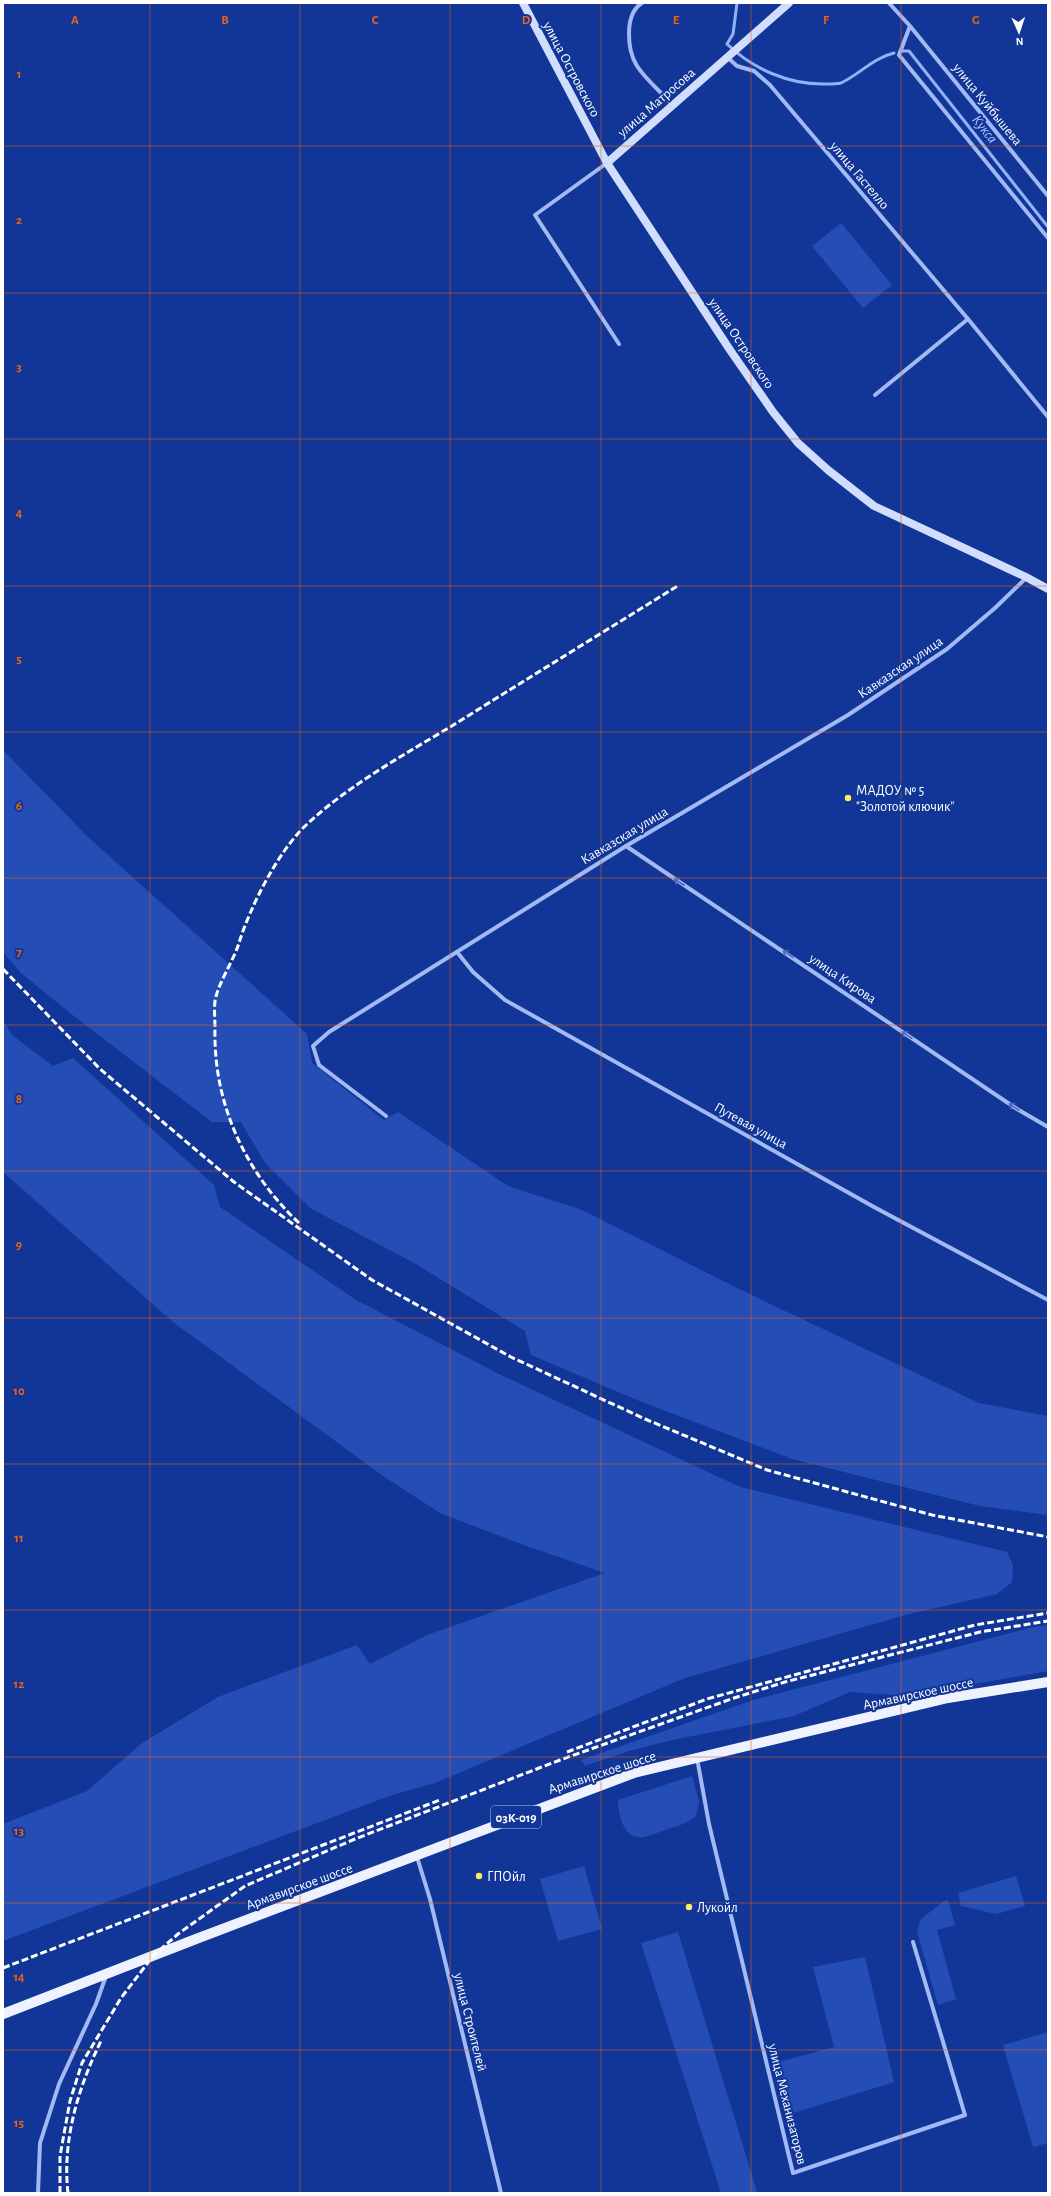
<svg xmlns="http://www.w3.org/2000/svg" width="1051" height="2196" viewBox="0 0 1051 2196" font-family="'Alegreya Sans',sans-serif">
	<rect width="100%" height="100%" fill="#113697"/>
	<!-- green -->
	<g fill="#244eb6">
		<polygon points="841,223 892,285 863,308 812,246"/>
		<polygon points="3,750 88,837 307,1034 312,1063 384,1120 398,1112 508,1186 582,1210 737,1288 979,1403 1048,1416 1048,1515 980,1506 792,1459 637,1400 531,1355 525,1331 414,1263 310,1208 265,1163 241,1122 212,1122 70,1013 21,973 3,952"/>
		<polygon points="3,1020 12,1035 53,1066 73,1058 214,1185 220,1207 356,1300 501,1375 740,1487 1007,1552 1013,1565 1012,1582 997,1594 909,1614 685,1678 435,1783 392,1795 3,1941 3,1824 87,1791 142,1743 218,1697 357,1645 370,1664 427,1635 605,1573 521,1544 440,1513 383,1476 173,1322 3,1172"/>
		<polygon points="1048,1625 1048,1671 907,1696 850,1692 794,1716 672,1740 629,1751 585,1766 581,1760 753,1700 1030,1628"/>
		<path d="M692,1776l7,25 -3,15c-9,8 -19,10 -31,14 -6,2 -13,5 -20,7 -21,4 -27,-22 -27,-37z"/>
		<polygon points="584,1866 602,1929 558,1941 540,1879"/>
		<polygon points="1016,1876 1025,1906 996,1914 961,1906 958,1893"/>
		<polygon points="948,1900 955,1925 937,1930 956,1999 938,2005 917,1932 921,1919 944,1901"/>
		<polygon points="678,1932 757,2192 721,2193 641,1943"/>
		<polygon points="865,1957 894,2082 790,2114 775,2063 834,2047 813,1967"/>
		<polygon points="1048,2032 1048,2143 1033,2147 1003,2045"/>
	</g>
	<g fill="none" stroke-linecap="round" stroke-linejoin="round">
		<!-- stream -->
		<g stroke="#93b1f7" stroke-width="3">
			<path d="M737,3l-4,31 -6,10c26,25 62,41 99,40 5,0 11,0 15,-1 19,-9 32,-25 53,-30"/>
			<polyline points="901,51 909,51 1048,227"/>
		</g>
		<!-- street -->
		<g stroke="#a2b9f3" stroke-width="4">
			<path d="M642,3c-18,11 -15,47 -5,63 9,14 24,26 36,39"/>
			<polyline points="889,3 910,26 1048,196"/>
			<polyline points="910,26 899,55 1048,238"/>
			<polyline points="727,57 737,66 754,71 770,85 968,319 1048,417"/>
			<polyline points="607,163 535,215 619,344"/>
			<polyline points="875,395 968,319"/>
			<polyline points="626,846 1017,1109 1048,1127"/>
			<polyline points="457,952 473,972 505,1000 874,1207 1048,1300"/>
			<polyline points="386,1116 319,1065 313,1046 329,1032 626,846 848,715 947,649 995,608 1026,578"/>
			<polyline points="697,1758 709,1824 793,2173 965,2115 913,1942"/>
			<polyline points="417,1857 430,1899 501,2193"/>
			<polyline points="38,2193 40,2143 59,2084 96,2004 106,1976"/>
		</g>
		<!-- secondary -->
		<g stroke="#d1ddfd" stroke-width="8">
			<polyline points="523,3 607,163 730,350 773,412 798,443 828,470 874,506 1026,577 1048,589"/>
			<polyline points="607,163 789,3"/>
		</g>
		<!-- primary -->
		<polyline stroke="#eef2ff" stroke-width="10" points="3,2014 196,1939 634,1773 948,1698 1048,1682"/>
		<!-- rail -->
		<g stroke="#fff" stroke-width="3" stroke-dasharray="7 3" stroke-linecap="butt">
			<polyline points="3,969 100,1069 234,1182 372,1280 511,1357 645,1419 767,1470 932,1515 1048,1537"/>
			<path d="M299,1223c-54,-51 -86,-120 -84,-195 0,-9 -1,-18 0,-27 3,-18 18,-39 24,-58 11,-36 38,-89 65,-116 44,-42 100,-72 151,-103 75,-47 150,-93 224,-139"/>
			<polyline points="567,1752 707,1699 975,1625 1048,1613"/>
			<polyline points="3,1968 440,1800"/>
			<polyline points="60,2193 60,2156 70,2101 82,2063 121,1998 153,1956 178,1934 245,1886 355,1839 560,1760 734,1698 785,1682 980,1632 1048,1621"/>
			<path d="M68,2193c-6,-52 10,-105 33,-152"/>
		</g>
	</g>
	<!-- one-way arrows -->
	<defs><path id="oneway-shaft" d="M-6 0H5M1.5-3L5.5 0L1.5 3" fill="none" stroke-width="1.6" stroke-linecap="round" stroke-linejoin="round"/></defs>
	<g stroke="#4b6abc">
		<use href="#oneway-shaft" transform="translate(679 882) rotate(-147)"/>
		<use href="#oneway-shaft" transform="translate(788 954) rotate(-146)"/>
		<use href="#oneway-shaft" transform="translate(907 1035) rotate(-146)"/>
		<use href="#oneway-shaft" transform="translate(1014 1107) rotate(-147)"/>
	</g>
	<!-- grid -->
	<path fill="none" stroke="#e96118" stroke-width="1" stroke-opacity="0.55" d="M150,3v2190M300,3v2190M450,3v2190M601,3v2190M751,3v2190M901,3v2190M3,146h1045M3,293h1045M3,439h1045M3,586h1045M3,732h1045M3,878h1045M3,1025h1045M3,1171h1045M3,1318h1045M3,1464h1045M3,1610h1045M3,1757h1045M3,1903h1045M3,2050h1045"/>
	<!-- markers -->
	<g fill="#ffec64" stroke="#113697" stroke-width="1.5">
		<circle cx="848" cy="798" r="4"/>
		<circle cx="479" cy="1876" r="4"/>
		<circle cx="689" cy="1907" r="4"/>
	</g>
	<g text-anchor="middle" stroke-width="4" stroke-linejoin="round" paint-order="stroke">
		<!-- shield labels -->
		<rect fill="#113697" stroke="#b8c3e0" stroke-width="1" x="491" y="1806" width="50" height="22" rx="3"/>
		<g font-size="13" font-weight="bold" fill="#fff">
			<text x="516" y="1822">03К-019</text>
		</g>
		<!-- street labels -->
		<g font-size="14" fill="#fff" stroke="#113697">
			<text transform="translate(572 69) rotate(62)" y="5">улица Островского</text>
			<text transform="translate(656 102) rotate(-41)" y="5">улица Матросова</text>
			<text transform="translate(988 104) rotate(51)" y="5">улица Куйбышева</text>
			<text transform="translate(860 175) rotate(50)" y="5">улица Гастелло</text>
			<text transform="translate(742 343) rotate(56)" y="5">улица Островского</text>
			<text transform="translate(900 667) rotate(-34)" y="5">Кавказская улица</text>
			<text transform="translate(624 835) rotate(-31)" y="5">Кавказская улица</text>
			<text transform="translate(843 978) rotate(34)" y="5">улица Кирова</text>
			<text transform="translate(751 1125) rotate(29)" y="5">Путевая улица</text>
			<text transform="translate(918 1693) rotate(-12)" y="5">Армавирское шоссе</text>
			<text transform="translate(602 1772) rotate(-18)" y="5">Армавирское шоссе</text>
			<text transform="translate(299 1886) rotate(-20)" y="5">Армавирское шоссе</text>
			<text transform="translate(471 2022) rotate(76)" y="5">улица Строителей</text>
			<text transform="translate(788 2104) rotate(76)" y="5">улица Механизаторов</text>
		</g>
		<!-- poi labels -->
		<g font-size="14" fill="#fff" stroke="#113697" text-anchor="start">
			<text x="856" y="795">МАДОУ № 5<tspan x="856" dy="16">"Золотой ключик"</tspan></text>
			<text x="487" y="1881">ГПОйл</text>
			<text x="697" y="1912">Лукойл</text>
		</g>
		<!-- water labels -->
		<g font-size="15" font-style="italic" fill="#aec4fa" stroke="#113697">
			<text transform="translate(985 129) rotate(52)" y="5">Кукса</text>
		</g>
	</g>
	<g font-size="13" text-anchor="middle" font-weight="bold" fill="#e96118" stroke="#113697" stroke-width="4" stroke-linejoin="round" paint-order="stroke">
		<text x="75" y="24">A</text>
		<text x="225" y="24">B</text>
		<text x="375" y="24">C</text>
		<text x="526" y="24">D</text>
		<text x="676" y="24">E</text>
		<text x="826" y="24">F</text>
		<text x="976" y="24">G</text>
		<text x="19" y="78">1</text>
		<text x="19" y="224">2</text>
		<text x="19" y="371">3</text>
		<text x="19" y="517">4</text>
		<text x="19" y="663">5</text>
		<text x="19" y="810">6</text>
		<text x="19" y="956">7</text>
		<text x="19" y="1103">8</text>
		<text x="19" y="1249">9</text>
		<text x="19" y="1395">10</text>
		<text x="19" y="1542">11</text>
		<text x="19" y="1688">12</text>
		<text x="19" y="1835">13</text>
		<text x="19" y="1981">14</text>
		<text x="19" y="2127">15</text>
	</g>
	<!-- border -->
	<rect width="1051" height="2196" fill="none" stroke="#ffffff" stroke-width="8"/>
	<!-- north arrow -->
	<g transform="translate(1019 32) rotate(177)" stroke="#113697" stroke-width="3" paint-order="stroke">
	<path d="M0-3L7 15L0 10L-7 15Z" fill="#ffffff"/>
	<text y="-6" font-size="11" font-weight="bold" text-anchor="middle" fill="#ffffff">N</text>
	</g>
</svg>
